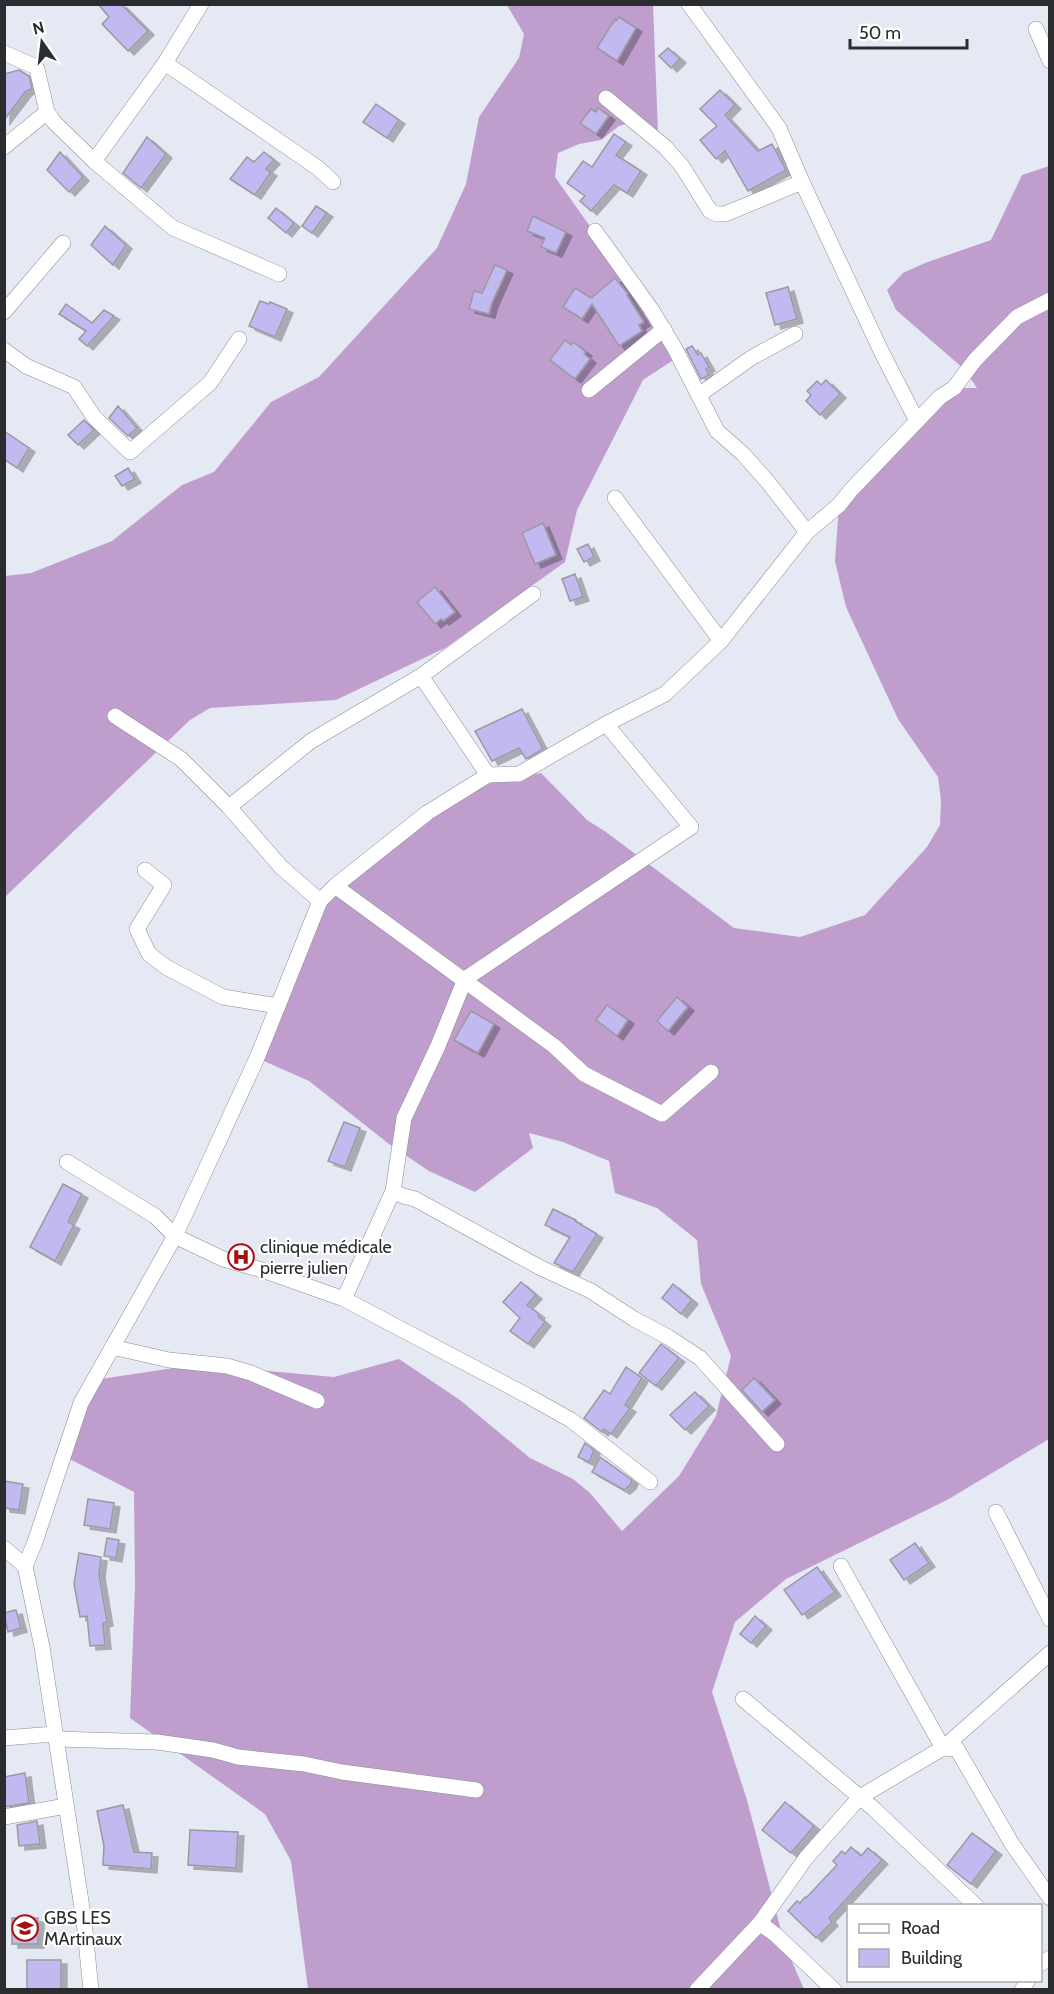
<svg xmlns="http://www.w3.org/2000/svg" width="1054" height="1994" viewBox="0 0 1054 1994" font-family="Cabin,sans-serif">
	<defs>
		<filter id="shadow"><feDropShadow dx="6" dy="4" stdDeviation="0" flood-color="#0004"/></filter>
	</defs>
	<rect width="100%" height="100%" fill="#e5e9f3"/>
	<!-- forest -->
	<g fill="#bf9ece">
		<polygon points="507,5 653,5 658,132 640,120 619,126 601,140 579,144 558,153 555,177 681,355 643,380 577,510 565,562 445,648 336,700 210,708 190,720 5,897 5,576 31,573 112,541 182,485 214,472 271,402 319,377 437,248 466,184 479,117 519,58 524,34"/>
		<polygon points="1049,166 1049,1439 947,1500 786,1579 735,1622 712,1692 747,1800 785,1946 804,1989 308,1989 291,1861 265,1814 130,1718 135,1587 134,1492 56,1452 87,1381 174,1368 233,1368 334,1377 399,1359 460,1400 530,1458 573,1479 590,1493 622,1531 679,1476 716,1416 731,1356 701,1284 697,1240 657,1208 615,1193 609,1161 563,1142 529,1133 533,1148 475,1192 429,1171 389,1144 309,1081 257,1058 323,893 417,820 493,782 541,773 587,820 606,832 734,928 800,937 865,915 927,847 940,825 941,801 938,777 898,719 846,607 835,561 839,505 954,388 977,388 964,369 896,310 887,290 903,273 925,263 991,240 1022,175"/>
	</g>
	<!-- building -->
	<g fill="#c1b9ef" stroke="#9a99a2" stroke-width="1.5" filter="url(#shadow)">
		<polygon points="98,4 121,4 148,31 128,51 102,24 109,17"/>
		<polygon points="619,17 636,28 617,61 597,48 615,19 616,21"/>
		<polygon points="668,48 680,59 671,68 659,56"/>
		<polygon points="19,70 29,76 32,89 26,91 4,120 4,74"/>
		<polygon points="720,90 735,105 725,115 758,151 772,144 786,170 748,191 725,151 716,159 700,140 717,126 700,109"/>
		<polygon points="376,104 399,120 387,138 363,122"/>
		<polygon points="598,108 609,116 596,134 580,123 591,109 596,112"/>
		<polygon points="614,134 626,142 616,155 641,171 627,193 614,185 591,211 580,201 585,196 567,183 583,161 592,167"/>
		<polygon points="147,137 166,154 141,188 123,173"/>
		<polygon points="60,152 83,177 69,192 47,170"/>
		<polygon points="264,152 274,160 266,169 271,172 255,195 230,179 247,157 254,162"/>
		<polygon points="316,206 327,213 312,233 302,226"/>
		<polygon points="276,208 294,223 286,233 268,218"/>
		<polygon points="533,216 566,232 556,253 541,247 545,238 527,231"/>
		<polygon points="105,226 126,245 113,265 91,245"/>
		<polygon points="495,265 507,270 492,303 489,314 469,309 474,291 482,293"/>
		<polygon points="615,278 628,294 627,295 644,322 639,325 642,331 619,346 592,304 582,319 563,307 575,288 591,298"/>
		<polygon points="788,287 797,319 775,325 766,293"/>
		<polygon points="260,301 269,304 270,302 287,309 275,337 249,326"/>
		<polygon points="66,304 92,323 104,310 114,316 87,346 79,339 86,331 59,314"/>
		<polygon points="565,340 571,345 573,342 586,352 584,354 590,359 575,379 550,360"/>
		<polygon points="692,346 698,355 701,353 709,367 706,369 709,375 701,379 686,349"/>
		<polygon points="826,380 840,394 820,415 806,401 811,395 807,391 817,381 821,385"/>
		<polygon points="118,406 137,428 128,436 109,418"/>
		<polygon points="84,420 94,430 78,445 68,435"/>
		<polygon points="4,431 29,448 17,468 4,459"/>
		<polygon points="128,468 135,479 122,486 115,476"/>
		<polygon points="543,523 556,555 535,564 522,533"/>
		<polygon points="588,544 594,557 584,562 577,549"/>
		<polygon points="575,574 583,597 570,601 562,579"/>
		<polygon points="435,587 455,612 443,621 441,619 435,624 417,602"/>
		<polygon points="522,709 543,749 526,759 519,748 492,761 475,731"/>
		<polygon points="677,997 688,1007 668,1031 657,1021"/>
		<polygon points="607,1005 628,1020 617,1036 596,1020"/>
		<polygon points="471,1011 494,1024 478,1053 454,1040"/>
		<polygon points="344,1122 360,1128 345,1167 328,1161"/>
		<polygon points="63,1184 82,1194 68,1222 74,1225 55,1261 30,1247"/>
		<polygon points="553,1209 576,1220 575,1221 597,1234 573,1272 554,1263 570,1237 545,1225"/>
		<polygon points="521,1282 536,1295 527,1305 539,1314 538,1316 545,1322 528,1344 510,1331 520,1318 503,1302"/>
		<polygon points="673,1284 692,1300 681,1314 662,1298"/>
		<polygon points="661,1344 679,1358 656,1386 639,1373"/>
		<polygon points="626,1367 642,1378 625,1405 630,1408 611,1434 604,1429 602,1432 584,1418 604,1390 610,1394"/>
		<polygon points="754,1378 775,1400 762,1412 742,1390"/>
		<polygon points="695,1392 709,1406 685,1430 670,1415"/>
		<polygon points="585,1443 594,1450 589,1462 578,1457"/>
		<polygon points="600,1457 632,1480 630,1485 624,1490 592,1472"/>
		<polygon points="4,1481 23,1484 19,1510 4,1508"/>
		<polygon points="88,1499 114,1503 110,1529 84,1525"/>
		<polygon points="107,1538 119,1540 116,1558 104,1556"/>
		<polygon points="915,1543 929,1563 904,1580 890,1560"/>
		<polygon points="79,1553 101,1557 99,1574 107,1622 103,1623 105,1645 90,1646 87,1616 80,1617 74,1584"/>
		<polygon points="817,1567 835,1592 802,1615 784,1590"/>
		<polygon points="16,1610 21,1628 8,1632 4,1613"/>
		<polygon points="755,1616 766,1626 751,1643 740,1634"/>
		<polygon points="25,1773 29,1803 4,1807 4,1777"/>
		<polygon points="785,1802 814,1826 791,1853 762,1830"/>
		<polygon points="123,1805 134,1852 152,1853 151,1869 103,1865 104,1846 97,1811"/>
		<polygon points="37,1821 40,1844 19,1846 17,1825"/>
		<polygon points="190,1830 238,1832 236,1868 188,1865"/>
		<polygon points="972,1833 996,1851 971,1884 947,1865"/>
		<polygon points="851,1847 861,1856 868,1848 882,1860 829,1918 832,1922 816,1938 788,1911 797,1901 800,1903 805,1897 806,1898 837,1865 833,1861 842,1851 845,1854"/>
		<rect x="12" y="1918" width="26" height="26"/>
		<rect x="27" y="1960" width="34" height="29"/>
	</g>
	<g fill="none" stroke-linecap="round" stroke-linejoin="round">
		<!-- minor casing -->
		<g stroke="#898d96" stroke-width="16">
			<g id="minor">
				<polyline points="689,4 779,128 802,182 882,353 917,421"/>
				<polyline points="1036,29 1050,61"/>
				<polyline points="4,53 34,66 37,69 47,112 54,122 94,161 173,228 279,274"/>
				<polyline points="165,63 318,168 333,182"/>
				<polyline points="606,98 665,147 682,166 710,211 717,214 725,214 802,182"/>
				<polyline points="4,147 47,112"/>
				<polyline points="94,161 165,63 201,4"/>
				<polyline points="595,231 651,309 674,347 717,431 743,454 767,481 807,532"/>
				<polyline points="4,312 63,243"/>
				<polyline points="4,350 26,366 74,387 94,417 130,452 210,383 239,339"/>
				<polyline points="589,390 664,329"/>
				<polyline points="699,395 751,358 795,334"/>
				<polyline points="615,498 721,641"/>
				<polyline points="421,676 488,775"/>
				<polyline points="115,716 181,759 229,807 281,867 320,901"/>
				<polyline points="229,807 311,741 421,676 533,594"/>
				<polyline points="145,870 164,885 137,929 149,954 166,967 223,997 278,1006"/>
				<polyline points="335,886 554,1046 584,1074 662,1114 711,1072"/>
				<polyline points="67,1162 155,1216 175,1236 223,1259 262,1270 344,1299 528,1396 571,1420 650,1482"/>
				<polyline points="393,1191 404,1118 438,1046 465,979 691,827 606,724"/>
				<polyline points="344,1299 393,1191 403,1196 415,1199 541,1268 591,1291 634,1319 668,1337 700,1358 777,1444"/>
				<polyline points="112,1347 169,1360 227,1366 251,1373 317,1401"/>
				<polyline points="996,1512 1050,1619"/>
				<polyline points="4,1548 25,1566 42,1647 84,1921 91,1990"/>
				<polyline points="25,1566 35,1542 81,1403 175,1236 257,1058 320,901 335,886 427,813 488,775 519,774 606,724 665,694 721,641 807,532 839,505 851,490 940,397 954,388 975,360 1017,317 1050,300"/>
				<polyline points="841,1566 943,1748 957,1749 1012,1844 1050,1898"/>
				<polyline points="743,1699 874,1809 976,1906"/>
				<polyline points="4,1738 54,1734"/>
				<polyline points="57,1739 157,1742 213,1750 238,1757 304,1764 342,1772 476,1790"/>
				<polyline points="4,1817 66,1806"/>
				<polyline points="760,1923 806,1858 860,1797 943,1748 1050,1653"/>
				<polyline points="1040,1964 1050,1958"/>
				<polyline points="697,1990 760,1923 776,1935 834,1990"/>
				<polyline points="1022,1990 1028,1980"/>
			</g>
		</g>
		<!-- minor -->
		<use href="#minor" stroke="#fff" stroke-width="15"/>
	</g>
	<!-- icons -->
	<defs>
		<g id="hospital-ring" transform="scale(1.35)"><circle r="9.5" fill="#fff" stroke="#a61012" stroke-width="1.5"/><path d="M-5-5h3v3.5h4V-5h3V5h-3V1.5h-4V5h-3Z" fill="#a61012"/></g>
		<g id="school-ring" transform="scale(1.35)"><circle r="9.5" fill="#fff" stroke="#a61012" stroke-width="1.5"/><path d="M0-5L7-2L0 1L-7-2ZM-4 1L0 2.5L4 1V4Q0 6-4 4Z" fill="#a61012"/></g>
	</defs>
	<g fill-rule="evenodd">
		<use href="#hospital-ring" x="241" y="1257"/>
		<use href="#school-ring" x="25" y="1928"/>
	</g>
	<g text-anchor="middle" stroke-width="4.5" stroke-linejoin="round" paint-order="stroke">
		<!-- poi labels -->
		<g font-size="18" fill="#2b2c30" stroke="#fff" text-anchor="start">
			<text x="260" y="1253">clinique médicale<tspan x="260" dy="21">pierre julien</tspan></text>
			<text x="44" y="1924">GBS LES<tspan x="44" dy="21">MArtinaux</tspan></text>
		</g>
	</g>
	<!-- border -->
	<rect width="1054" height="1994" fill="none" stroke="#2b2c30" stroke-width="12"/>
	<!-- legend -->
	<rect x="847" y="1904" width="195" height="78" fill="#ffffff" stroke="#aaabac" stroke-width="1.5"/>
	<rect x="859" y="1924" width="30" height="9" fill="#ffffff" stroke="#aaabac" stroke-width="1.5"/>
	<text x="901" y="1934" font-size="18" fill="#2b2c30">Road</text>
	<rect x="859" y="1949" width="30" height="18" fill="#c1b9ef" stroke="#aaabac" stroke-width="1.5"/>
	<text x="901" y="1964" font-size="18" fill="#2b2c30">Building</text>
	<!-- north arrow -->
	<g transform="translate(42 42) rotate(346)" stroke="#ffffff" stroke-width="4.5" paint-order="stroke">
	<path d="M0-4.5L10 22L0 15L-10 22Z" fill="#2b2c30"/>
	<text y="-9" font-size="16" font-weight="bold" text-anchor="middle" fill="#2b2c30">N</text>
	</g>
	<!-- scale -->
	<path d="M850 39v9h117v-9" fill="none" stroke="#2b2c30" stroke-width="3"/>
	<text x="859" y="39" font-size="18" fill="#2b2c30" stroke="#ffffff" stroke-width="4.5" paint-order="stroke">50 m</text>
</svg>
